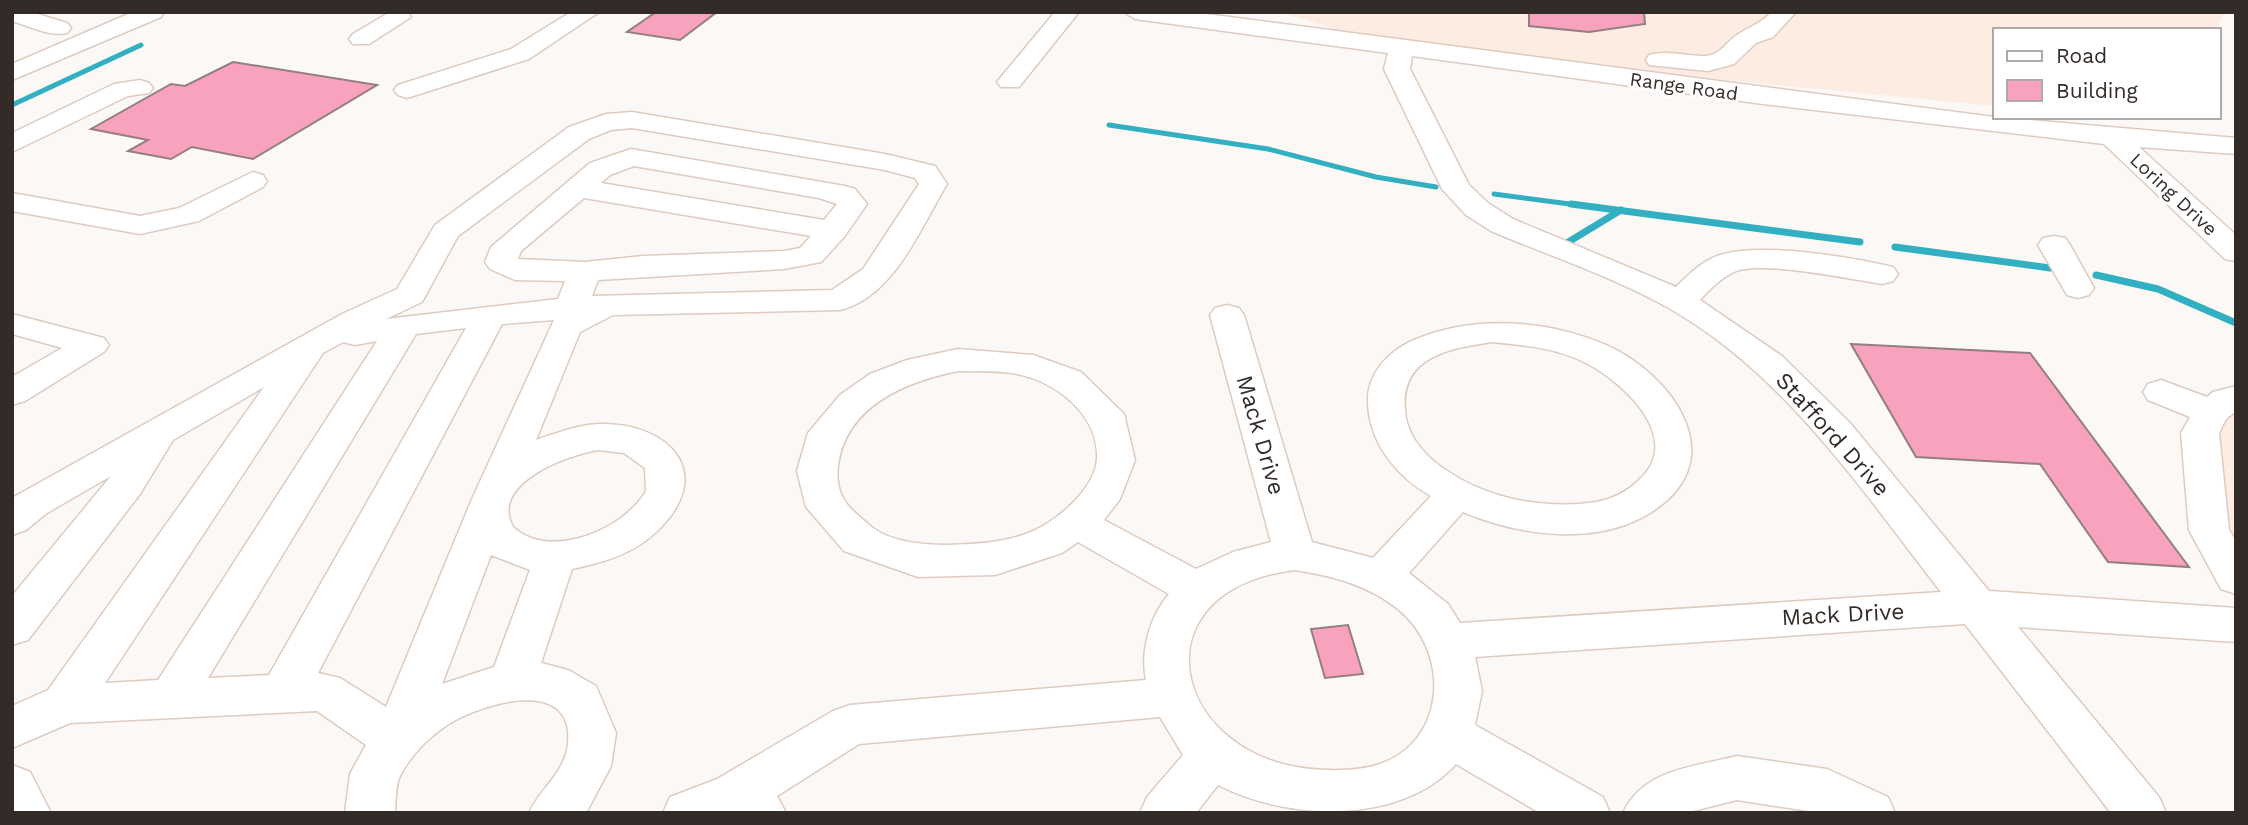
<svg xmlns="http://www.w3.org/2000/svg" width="2248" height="825" viewBox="0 0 2248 825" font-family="'Work Sans',sans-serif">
	<rect width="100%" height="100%" fill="#fcf8f6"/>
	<!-- built -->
	<g fill="#fcece2">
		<polygon points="1281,12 2224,12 2217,30 1994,30 1994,106 1394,48"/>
		<polygon points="2236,408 2236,559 2231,553 2212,444 2221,414"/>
	</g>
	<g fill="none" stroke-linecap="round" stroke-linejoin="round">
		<!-- stream-far1 -->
		<g stroke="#32afc0" stroke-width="5">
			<polyline points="12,105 141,45"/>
			<polyline points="1109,125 1268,149 1376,177 1436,187"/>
			<polyline points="1494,194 1585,206"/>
		</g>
		<!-- stream -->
		<g stroke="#32afc0" stroke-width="7">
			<polyline points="1571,204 1860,242"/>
			<polyline points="1565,244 1621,210"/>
			<polyline points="1895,247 2050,268"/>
			<polyline points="2096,275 2158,289 2236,323"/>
		</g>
	</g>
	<!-- building -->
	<g fill="#f8a2bd" stroke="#927e83" stroke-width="2">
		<polygon points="656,12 717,12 680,40 627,32"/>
		<polygon points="1529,12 1644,12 1645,24 1589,32 1529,26"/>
		<polygon points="233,62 377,85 253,159 192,147 171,159 128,151 148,140 91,129 171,84 185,86"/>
		<polygon points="1851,344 2030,353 2189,567 2108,562 2040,464 1916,457"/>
		<polygon points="1348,625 1363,674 1325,678 1311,629"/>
	</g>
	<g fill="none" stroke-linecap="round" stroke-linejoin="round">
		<!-- minor casing -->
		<g stroke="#decbc0" stroke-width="3">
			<g id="minor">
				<path d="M12,12h19l36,11 4,5 -4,5c-17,4 -38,-7 -55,-12z"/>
				<polygon points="133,12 164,12 161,17 12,80 12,64"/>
				<polygon points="390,12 407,12 411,17 369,44 353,44 349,39 353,34"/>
				<polygon points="571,12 599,12 529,59 407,98 398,95 394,90 398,85 511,49"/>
				<polygon points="1055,12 1079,12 1019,87 1001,87 997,82 1001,77"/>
				<path d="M1124,12h67l803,105 242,21v16l-97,-7 97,88v26l-11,-2 -121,-115 -341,-40 -351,-48 -2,13 59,116 19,18 25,16 163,68c13,-13 26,-26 44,-32 41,-13 131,2 173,12l5,7 -5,7 -11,3c-32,-5 -121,-24 -148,-12 -13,6 -24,17 -34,28l82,56 68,67 139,168 247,17v34l-218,-15 141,170 7,16h-55l-146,-189 -490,33 7,34 -7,34 128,72 7,16h-70l-84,-49c-55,61 -168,57 -238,21l-22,28h-56l7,-16 36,-42 -23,-38 -301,27 -82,52 9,17h-123l7,-16 47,-18 116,-68 17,-6 296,-25c-6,-29 4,-64 23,-86l-91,-52 -16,11 -67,22 -77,2 -74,-26 -38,-44 -9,-36 11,-38 32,-38 30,-21 37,-14 51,-11 75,6 48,17 43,42 11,46 -15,39 -16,21 92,49 37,-17 38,-10 -61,-227 5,-7 12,-3 12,3 5,7 68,227 61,16 58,-62c-34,-19 -61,-52 -63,-92 -2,-29 20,-53 46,-64 60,-26 133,-20 192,5 65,29 128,113 47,166 -54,36 -133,25 -190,1l-54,61 39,31 12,19 481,-31c-80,-103 -158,-220 -274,-285 -56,-31 -117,-51 -176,-76l-25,-16 -24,-26 -58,-120 4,-16 -253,-34zM1493,342c31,3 64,6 93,21 37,19 100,76 52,118 -12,11 -25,18 -42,21 -57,9 -124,-6 -168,-46 -13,-13 -22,-28 -23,-46 -5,-54 46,-62 88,-68zM958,371c19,1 40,-1 59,3 40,8 82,41 80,85 -2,30 -40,62 -66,73 -27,11 -54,12 -83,13 -25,0 -61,-3 -80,-21 -7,-7 -18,-14 -23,-23 -9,-13 -9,-31 -5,-46 14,-53 69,-74 118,-84zM1295,570c38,6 73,15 103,39 52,42 50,131 -18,155 -21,7 -47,7 -69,5 -140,-13 -178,-179 -16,-199z"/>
				<path d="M1772,12h24l-23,25 -17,6 -22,21 -26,7 -59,-6 -3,-5 3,-5c18,-5 37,1 55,1 17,0 23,-16 36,-23 15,-9 18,-8 32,-21z"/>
				<polygon points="140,80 149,83 153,88 149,93 128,96 12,152 12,133 114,84"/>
				<path d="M632,112l253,42 50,12 12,18c-26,43 -53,113 -107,126l-227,5 -33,17 -44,108c20,-7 42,-15 62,-16 73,-2 120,51 57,109 -22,21 -54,30 -83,36l-31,94 27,7 28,16 20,47 -5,33 -25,47h-57c11,-25 36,-40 39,-69 7,-70 -89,-40 -121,-19 -19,13 -37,31 -47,51 -5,10 -4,25 -5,37h-50l5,-39 16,-29 -49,-34 -247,12 -58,25v-42l36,-16 216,-303 -91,53 -33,54 -112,146 -16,5v-49l99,-120 -64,37 -21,17 -14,5v-37l330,-184 55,-25 38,-64 134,-98 37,-13zM632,128l253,42 30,8 4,6 -56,85 -31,21 -240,6 6,-16 186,-11 37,-7 23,-25 23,-33 -12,-15 -10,-3 -214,-37 -41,14 -99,84 -6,15 5,7 25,11 50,1 -7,18 -172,20 36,-17 36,-66 131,-97 22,-9zM634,166l185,32 18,6 -13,16 -223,-37 9,-8zM584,198l227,38 -11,12 -16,3 -141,5 -58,6 -67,-3 3,-8zM554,320l-82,179 -86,208 -46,-29 -22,-5 184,-349zM466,328l-197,347 -61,3 208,-344zM377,341l-219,339 -53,3 218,-330 20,-11 12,3zM598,450l26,3 21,15 1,23c-22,39 -97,70 -133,36 -24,-44 55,-72 85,-77zM491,555l39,15 -36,97 -52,17z"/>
				<polygon points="253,172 263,175 267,181 263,187 199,221 140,234 12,211 12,193 140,216 179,208"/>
				<polygon points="2054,236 2065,238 2070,245 2094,288 2089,295 2078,298 2067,295 2038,245 2043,238"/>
				<polygon points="12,314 104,338 109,345 104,352 25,401 12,405 12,377 62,348 12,334"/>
				<polygon points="2161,380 2207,397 2213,392 2236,386 2236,411 2226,419 2219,433 2229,530 2236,541 2236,594 2221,589 2189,530 2181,433 2190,417 2148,400 2143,392 2148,384"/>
				<path d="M1737,756l90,13 61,28 7,16h-74l-84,-13 -52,13h-62c20,-44 71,-46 114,-57z"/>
				<polygon points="12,765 30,772 51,813 12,813"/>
			</g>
		</g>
		<!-- minor -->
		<use href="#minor" fill="#fff" fill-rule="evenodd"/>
	</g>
	<g text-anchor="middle" stroke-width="6" stroke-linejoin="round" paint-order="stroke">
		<!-- far-street labels -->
		<g font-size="19" fill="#332b27" stroke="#fff">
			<text transform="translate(1684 86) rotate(8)" y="7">Range Road</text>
			<text transform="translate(2174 194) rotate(43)" y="7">Loring Drive</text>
		</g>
		<!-- street labels -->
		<g font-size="23" fill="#332b27" stroke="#fff">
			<text transform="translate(1833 434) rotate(48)" y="8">Stafford Drive</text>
			<text transform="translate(1261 435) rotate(74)" y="8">Mack Drive</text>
			<text transform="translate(1843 614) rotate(-3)" y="8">Mack Drive</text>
		</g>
	</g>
	<!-- border -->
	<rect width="2248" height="825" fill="none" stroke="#332b27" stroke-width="28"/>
	<!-- legend -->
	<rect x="1993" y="28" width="228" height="91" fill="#ffffff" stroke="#adaaa9" stroke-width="2"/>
	<rect x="2007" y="51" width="35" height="10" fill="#ffffff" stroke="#adaaa9" stroke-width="2"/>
	<text x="2056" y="63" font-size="21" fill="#332b27">Road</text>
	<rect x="2007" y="80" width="35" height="21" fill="#f8a2bd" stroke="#adaaa9" stroke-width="2"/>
	<text x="2056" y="98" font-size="21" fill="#332b27">Building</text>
</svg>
